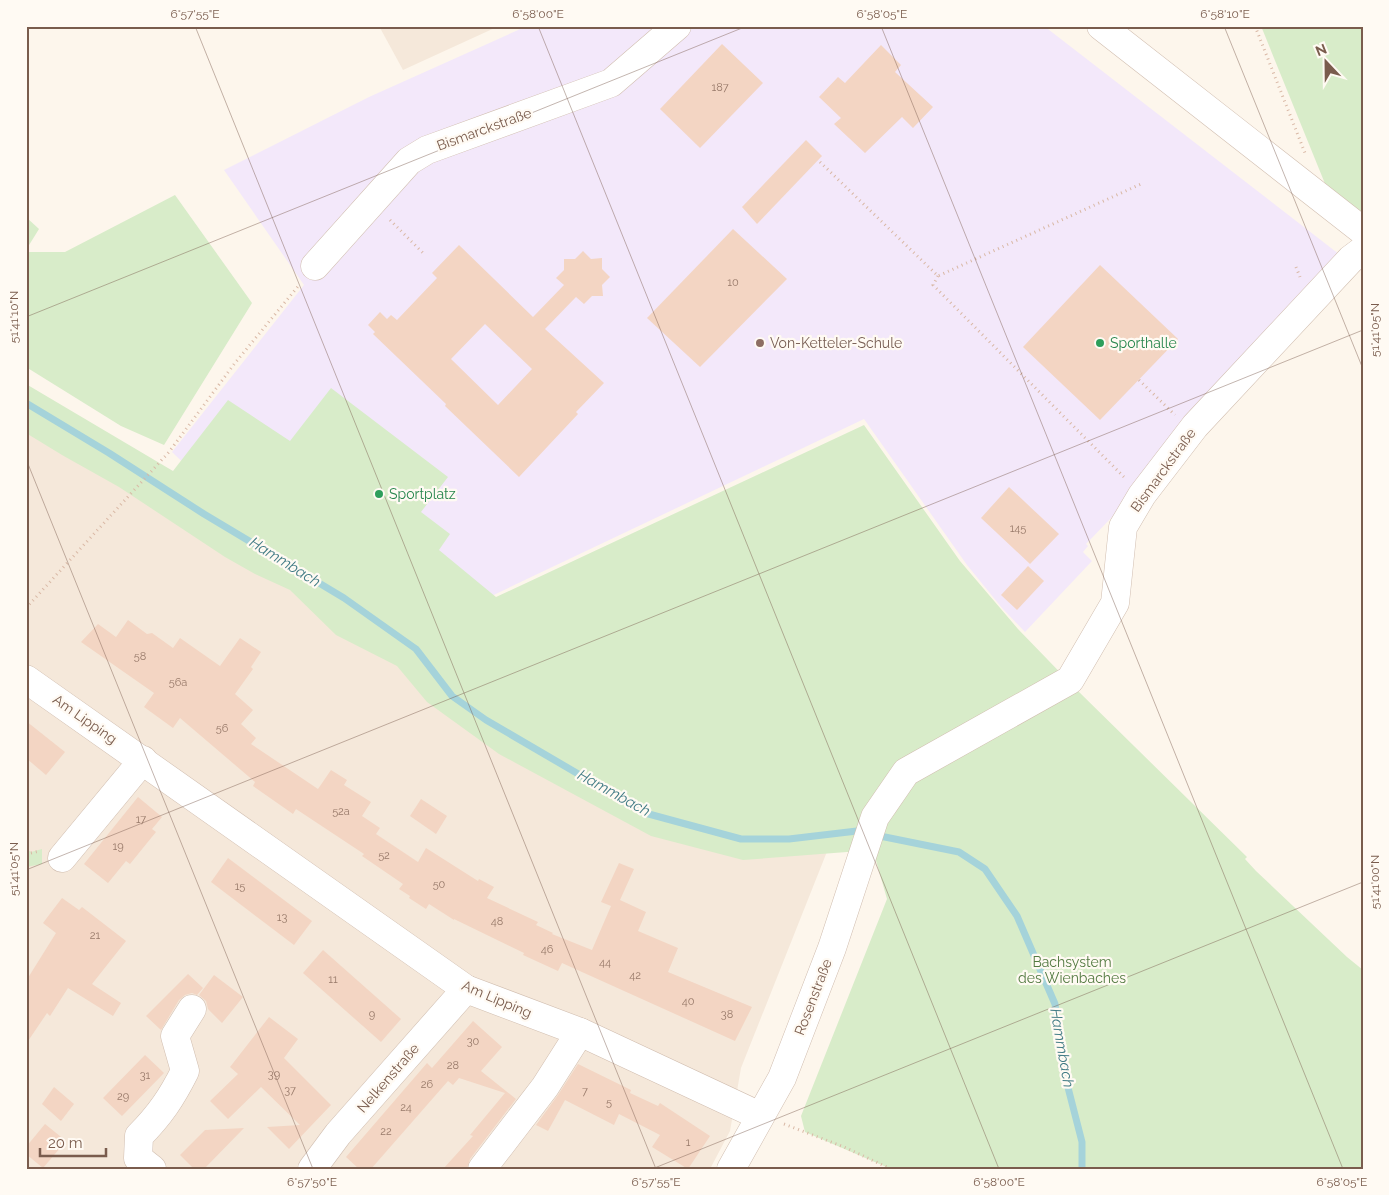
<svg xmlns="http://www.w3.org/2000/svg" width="1389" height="1195" viewBox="0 0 1389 1195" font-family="Raleway,sans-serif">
	<rect width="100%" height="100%" fill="#fdf6ec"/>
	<!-- residential -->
	<g fill="#f5e8da">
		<polygon points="379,26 499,26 403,70"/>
		<polygon points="26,413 832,839 741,1068 730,1131 710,1169 26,1169"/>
	</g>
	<!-- education -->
	<polygon fill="#f3e8fa" points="527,26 1044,26 1344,258 1114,515 1086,544 1088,546 1083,552 1092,561 1025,632 1002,608 967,565 864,419 424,628 195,474 172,452 304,285 224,170 369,97"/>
	<!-- green -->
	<g fill="#d8ecc9">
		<polygon points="1261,26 1363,26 1363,216 1328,191"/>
		<polygon points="175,195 252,303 164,445 121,426 26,367 26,252 65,252"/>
		<polygon points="26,217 39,229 26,250"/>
		<polygon points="26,384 173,471 228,400 290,441 331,388 448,477 421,512 450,534 439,550 496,597 864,425 960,561 1018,629 1078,691 1247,857 1245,859 1256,871 1347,957 1363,970 1363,1169 891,1169 805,1132 801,1116 887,899 873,850 743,860 651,836 499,754 427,702 397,666 336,635 290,590 255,574 225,557 119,487 62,455 26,433"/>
		<polygon points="26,849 31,852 42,849 42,864 26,867"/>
	</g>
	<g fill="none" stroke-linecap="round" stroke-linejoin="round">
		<!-- stream -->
		<g stroke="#a5d3da" stroke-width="7">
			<polyline points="26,403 109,453 204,514 344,598 416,649 452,696 486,720 645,813 741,839 789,839 857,831 865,833"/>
			<polyline points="875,835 959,852 985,869 1017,916 1055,1004 1064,1072 1082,1142 1082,1169"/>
		</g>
	</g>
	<!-- building -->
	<g fill="#f3d5c3" fill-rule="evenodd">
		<polygon points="722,44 763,83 700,148 660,109"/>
		<polygon points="881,45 901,65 895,72 933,107 913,128 902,117 865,153 834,124 841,118 819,97 838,77 845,83"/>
		<polygon points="806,140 822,156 757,224 742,207"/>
		<polygon points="733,229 787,279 700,367 647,318"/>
		<path d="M459,245l74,72 31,-32 -8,-7 8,-8v-11h11l8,-8 8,8 11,-1v11l8,8 -8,8 1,11h-11l-8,8 -8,-7 -31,32 59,54 -28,29 2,2 -59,63 -74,-71 1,-2 -73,-70 2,-2 -7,-7 12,-13 7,7 4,-4 6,5 40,-42 -5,-5zM485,324l47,45 -34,36 -47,-46z"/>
		<polygon points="1100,265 1178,339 1100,420 1023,347"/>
		<polygon points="1009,487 1059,534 1030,564 981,518"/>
		<polygon points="1028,566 1044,581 1017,610 1001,595"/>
		<polygon points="128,620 147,634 152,633 173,648 180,638 220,666 240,638 261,652 251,667 253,669 235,694 253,710 241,724 256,738 251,744 318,789 331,770 347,780 344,785 371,802 362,816 380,828 376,834 418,862 426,848 478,881 479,879 494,887 487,898 538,922 536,925 553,933 552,934 592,950 611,906 601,902 619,863 634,869 620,900 646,912 638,931 678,948 668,972 752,1007 735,1041 562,963 558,971 523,955 524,953 454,919 454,920 429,904 426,909 409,898 410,896 399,889 403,884 362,856 364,854 296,809 293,814 253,786 255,782 180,718 173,728 144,707 154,693 81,642 98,624 116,637"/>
		<polygon points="26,721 65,752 46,775 26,758"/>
		<polygon points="138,797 162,817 152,829 156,832 147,843 130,864 126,861 108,883 84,864"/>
		<polygon points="421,799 447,816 436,834 410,816"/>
		<polygon points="228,858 312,921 294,945 211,882"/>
		<polygon points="62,898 79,910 82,907 126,941 92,984 121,1003 113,1016 68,988 50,1016 47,1013 26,1044 26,981 56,933 43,923"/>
		<polygon points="323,950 401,1019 381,1042 303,973"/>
		<polygon points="188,974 203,988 197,995 192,993 185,995 179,1000 161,1030 146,1016"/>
		<polygon points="214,975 243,997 222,1023 208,1009 206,1001 199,995"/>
		<polygon points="269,1017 298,1039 284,1058 331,1105 289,1149 267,1127 300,1125 261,1087 228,1119 210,1101 238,1074 230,1067"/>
		<polygon points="473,1021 502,1047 481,1071 516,1099 470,1159 467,1169 443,1169 473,1136 470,1135 505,1093 459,1078 453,1085 448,1081 371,1169 359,1169 346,1157 427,1063 432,1068"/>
		<polygon points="145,1055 164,1073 122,1116 103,1098"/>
		<polygon points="578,1064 631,1090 630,1093 658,1106 660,1103 710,1136 688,1169 652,1147 660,1135 619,1114 614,1125 565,1100 548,1131 536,1125 558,1095"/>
		<polygon points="54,1087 74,1104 61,1121 42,1104"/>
		<polygon points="45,1124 66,1141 43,1168 26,1154 26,1147"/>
		<polygon points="244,1128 204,1169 194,1169 180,1155 205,1130"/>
	</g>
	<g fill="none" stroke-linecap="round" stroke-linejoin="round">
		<!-- minor casing -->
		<g stroke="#d1beb0" stroke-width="29">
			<g id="minor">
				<polyline points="1101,26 1363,231"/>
				<polyline points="315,266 409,161 427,150 611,83 677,26"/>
				<polyline points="26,679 466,989 580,1032 760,1116"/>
				<polyline points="62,858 143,760"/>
				<path d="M152,1169l-14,-11 1,-22c21,-21 33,-39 46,-65l-10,-35 17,-27"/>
				<polyline points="312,1169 338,1134 466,989"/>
				<polyline points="482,1169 545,1087 580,1032"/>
				<polyline points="731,1169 782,1078 832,948 875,817 906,772 1070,680 1115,603 1123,527 1142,495 1195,426 1351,259 1363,250"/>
			</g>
		</g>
		<!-- path -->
		<g stroke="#d9b8a5" stroke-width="3" stroke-dasharray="1 4" stroke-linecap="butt">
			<polyline points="1255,26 1305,153"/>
			<polyline points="820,162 938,276 1141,184"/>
			<polyline points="390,220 423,253"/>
			<polyline points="1296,267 1300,277"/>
			<polyline points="938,276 933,285 1126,479"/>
			<polyline points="1139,380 1175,415"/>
			<polyline points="26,608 169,452 235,363 300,284"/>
			<polyline points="26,854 40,851"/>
			<polyline points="784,1124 844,1147 891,1169"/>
		</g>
		<!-- minor -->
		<use href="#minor" stroke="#fff" stroke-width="28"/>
	</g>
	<!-- ticks -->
	<path fill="none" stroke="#7a5c4d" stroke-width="1" stroke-opacity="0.45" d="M195,26l461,1143M538,26l461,1143M881,26l462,1143M1224,26l139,343M26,317l721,-291M26,459l287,710M26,870l1337,-540M652,1169l711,-287"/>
	<!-- markers -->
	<circle fill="#8d6e63" stroke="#fffaf3" stroke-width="2" cx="760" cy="343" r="5"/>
	<g fill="#2e9e5b" stroke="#fffaf3" stroke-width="2">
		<circle cx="1100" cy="343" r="5"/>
		<circle cx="379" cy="494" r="5"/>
	</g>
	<g text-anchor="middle" stroke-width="4.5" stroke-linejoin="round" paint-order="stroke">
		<!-- number labels -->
		<g font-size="11" fill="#987a6a">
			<text x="720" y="91">187</text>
			<text x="733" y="286">10</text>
			<text x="1018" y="532">145</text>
			<text x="140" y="660">58</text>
			<text x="178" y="686">56a</text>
			<text x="222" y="732">56</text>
			<text x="341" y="815">52a</text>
			<text x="141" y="823">17</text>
			<text x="118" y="850">19</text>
			<text x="384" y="859">52</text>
			<text x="439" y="888">50</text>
			<text x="240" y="890">15</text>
			<text x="282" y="921">13</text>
			<text x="497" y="925">48</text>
			<text x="95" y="939">21</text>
			<text x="547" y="953">46</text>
			<text x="605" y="966">44</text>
			<text x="635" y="979">42</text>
			<text x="333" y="983">11</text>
			<text x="688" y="1005">40</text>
			<text x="372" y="1018">9</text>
			<text x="727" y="1018">38</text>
			<text x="473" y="1045">30</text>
			<text x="453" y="1069">28</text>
			<text x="274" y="1078">39</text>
			<text x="145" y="1079">31</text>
			<text x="427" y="1088">26</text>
			<text x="290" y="1094">37</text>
			<text x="585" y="1095">7</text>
			<text x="123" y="1100">29</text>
			<text x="609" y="1106">5</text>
			<text x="406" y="1111">24</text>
			<text x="386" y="1135">22</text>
			<text x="688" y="1146">1</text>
		</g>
		<!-- street labels -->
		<g font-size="14" fill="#7a5c4d" stroke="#fffaf3">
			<text transform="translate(484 129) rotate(-20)" y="5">Bismarckstraße</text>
			<text transform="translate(1163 470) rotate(-54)" y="5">Bismarckstraße</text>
			<text transform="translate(85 719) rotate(35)" y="5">Am Lipping</text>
			<text transform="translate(813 997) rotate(-69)" y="5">Rosenstraße</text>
			<text transform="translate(497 999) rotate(23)" y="5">Am Lipping</text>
			<text transform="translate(388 1078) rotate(-49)" y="5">Nelkenstraße</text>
		</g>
		<!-- education labels -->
		<g font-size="14" fill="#785e54" stroke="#fffaf3" text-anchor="start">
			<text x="770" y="348">Von-Ketteler-Schule</text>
		</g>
		<!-- leisure labels -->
		<g font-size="14" fill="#27864d" stroke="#fffaf3" text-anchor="start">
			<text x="1110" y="348">Sporthalle</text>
			<text x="389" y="499">Sportplatz</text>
		</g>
		<!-- park labels -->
		<g font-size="14" fill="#537a41" stroke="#fffaf3">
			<text x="1072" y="967">Bachsystem<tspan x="1072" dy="16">des Wienbaches</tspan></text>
		</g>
		<!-- water labels -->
		<g font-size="15" font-style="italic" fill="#437c86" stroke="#fffaf3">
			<text transform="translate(285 562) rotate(32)" y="5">Hammbach</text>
			<text transform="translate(614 793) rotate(29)" y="5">Hammbach</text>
			<text transform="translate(1062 1048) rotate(80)" y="5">Hammbach</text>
		</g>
	</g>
	<!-- border -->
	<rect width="1389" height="1195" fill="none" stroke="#fffaf3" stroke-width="55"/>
	<!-- north arrow -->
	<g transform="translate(1326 62) rotate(338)" stroke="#fffaf3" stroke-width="4" paint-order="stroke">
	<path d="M0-4L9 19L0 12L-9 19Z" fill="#7a5c4d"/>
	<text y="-8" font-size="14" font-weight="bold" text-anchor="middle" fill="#7a5c4d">N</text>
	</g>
	<!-- scale -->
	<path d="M40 1148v8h66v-8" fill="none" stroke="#7a5c4d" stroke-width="2.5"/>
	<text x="48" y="1148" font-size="15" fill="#7a5c4d" stroke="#fffaf3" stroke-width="4" paint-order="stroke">20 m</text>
	<rect x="28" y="28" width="1334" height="1140" fill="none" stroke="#7a5c4d" stroke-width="2"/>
	<g font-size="12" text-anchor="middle" fill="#7a5c4d">
		<text x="195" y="18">6°57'55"E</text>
		<text x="538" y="18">6°58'00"E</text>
		<text x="882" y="18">6°58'05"E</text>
		<text x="1225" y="18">6°58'10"E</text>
		<text transform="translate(14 317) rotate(-90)" y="4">51°41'10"N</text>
		<text transform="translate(1375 330) rotate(-90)" y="4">51°41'05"N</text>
		<text transform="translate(14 869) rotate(-90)" y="4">51°41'05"N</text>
		<text transform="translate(1375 882) rotate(-90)" y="4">51°41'00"N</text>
		<text x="312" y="1186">6°57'50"E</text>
		<text x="656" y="1186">6°57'55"E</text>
		<text x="999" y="1186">6°58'00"E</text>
		<text x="1342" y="1186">6°58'05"E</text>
	</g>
</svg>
